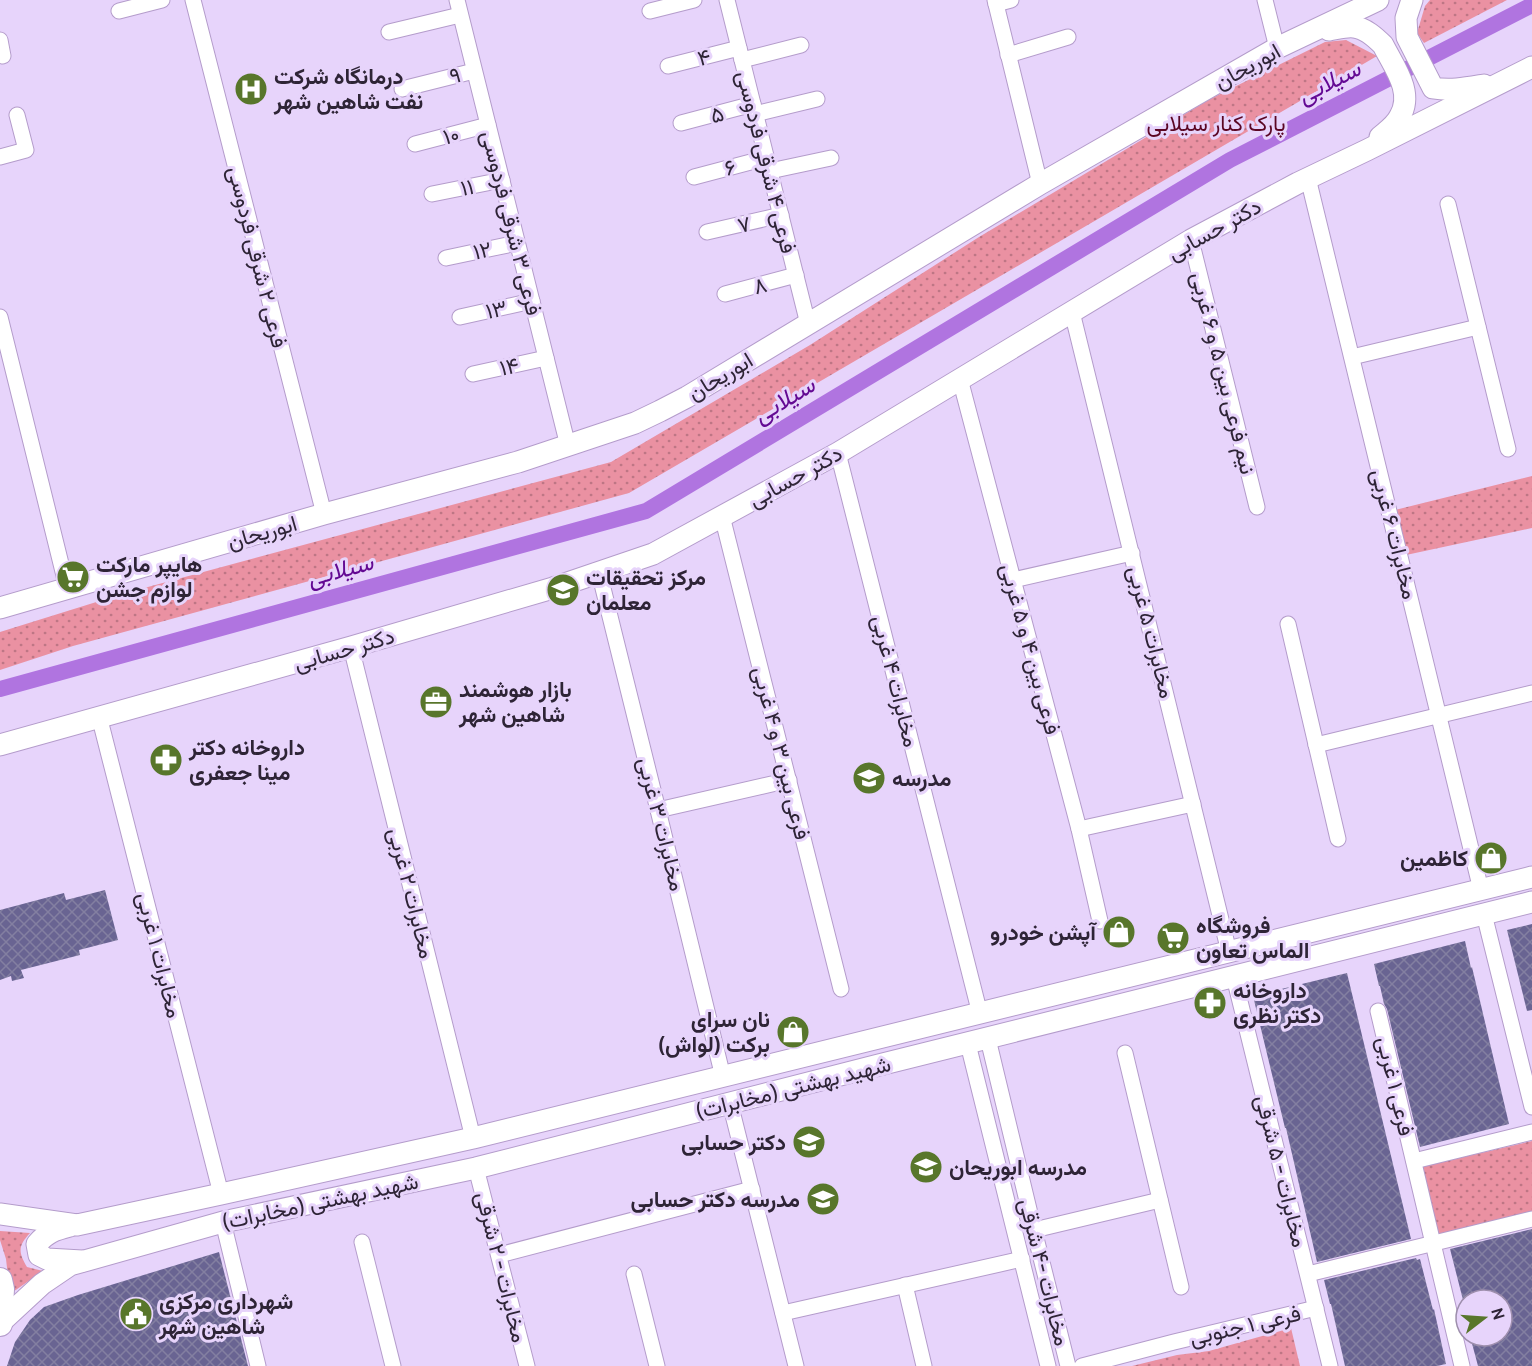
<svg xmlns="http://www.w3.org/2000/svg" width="1532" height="1366" viewBox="0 0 1532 1366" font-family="Cabin,Vazirmatn,sans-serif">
	<defs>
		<pattern id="grass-dots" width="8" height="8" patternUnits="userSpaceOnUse" patternTransform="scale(1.5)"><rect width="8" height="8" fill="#ea91a2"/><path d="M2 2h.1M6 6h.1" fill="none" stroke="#be7685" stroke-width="1.8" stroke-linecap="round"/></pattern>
		<pattern id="building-cross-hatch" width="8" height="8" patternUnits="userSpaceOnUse" patternTransform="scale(1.5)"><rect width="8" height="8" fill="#696492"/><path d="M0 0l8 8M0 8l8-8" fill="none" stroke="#837fa1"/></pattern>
	</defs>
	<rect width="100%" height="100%" fill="#e7d4fb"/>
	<!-- grass -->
	<g fill="url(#grass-dots)">
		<polygon points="1430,0 1507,0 1424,43 1417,33 1425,6"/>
		<polygon points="1346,40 1377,56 629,493 73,646 0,670 0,632 122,594 611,462 810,345 979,237 1210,99 1325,42"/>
		<polygon points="1532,476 1532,528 1406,555 1395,510"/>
		<polygon points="1532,1141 1532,1213 1436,1235 1420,1167"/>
		<path d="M0,1231l30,2c-12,13 -12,19 -3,34l16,4 -33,23 -4,-35 -6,-19z"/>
		<polygon points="1291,1328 1300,1366 1132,1366 1177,1355 1209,1351"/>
	</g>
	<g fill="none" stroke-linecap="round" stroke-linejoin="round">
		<!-- canal -->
		<polyline stroke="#b074e0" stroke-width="16" points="0,689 646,511 1230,160 1532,5"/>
	</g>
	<!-- building -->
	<g fill="url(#building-cross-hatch)">
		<polygon points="105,890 118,940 79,950 80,955 21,970 24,978 12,981 11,976 0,980 0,910 64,893 66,900"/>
		<polygon points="1532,924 1532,1010 1527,1011 1507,930"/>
		<polygon points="1465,941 1471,968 1472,967 1509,1124 1420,1147 1387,1009 1384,1004 1380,986 1379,986 1374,964"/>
		<polygon points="1347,973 1411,1239 1317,1262 1286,1128 1285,1128 1253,996"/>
		<polygon points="1532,1229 1532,1366 1478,1366 1470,1336 1502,1336 1502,1300 1463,1300 1450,1249"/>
		<polygon points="219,1252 248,1366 7,1366 15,1342 30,1320 44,1307 78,1295"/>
		<polygon points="1416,1258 1417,1260 1420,1259 1433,1310 1434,1309 1446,1364 1437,1366 1345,1366 1331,1304 1330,1304 1324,1280"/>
	</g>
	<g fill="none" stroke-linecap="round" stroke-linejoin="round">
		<!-- street casing -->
		<g stroke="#b49ccb" stroke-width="17">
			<g id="street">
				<polyline points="193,0 324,514"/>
				<polyline points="457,0 568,446"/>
				<polyline points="727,0 808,324"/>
				<polyline points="995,0 1040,184"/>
				<polyline points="1265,0 1277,48"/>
				<polyline points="996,4 1011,0"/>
				<polyline points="119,11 162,0"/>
				<polyline points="650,11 694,0"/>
				<polyline points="389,32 460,15"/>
				<polyline points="0,40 3,56"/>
				<polyline points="1008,55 1068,37"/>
				<polyline points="742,60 801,45"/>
				<polyline points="668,66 739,48"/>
				<polyline points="402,89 474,71"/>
				<polyline points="755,114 817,99"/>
				<polyline points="681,123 753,104"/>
				<polyline points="415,144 488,125"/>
				<polyline points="0,157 26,150 17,115"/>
				<polyline points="770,171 831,158"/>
				<polyline points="694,177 766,158"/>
				<polyline points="1308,178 1481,890"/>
				<polyline points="432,194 502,180"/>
				<polyline points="1448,204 1508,449"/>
				<polyline points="707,232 781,215"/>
				<polyline points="1191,240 1257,507"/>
				<polyline points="446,258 517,243"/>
				<polyline points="725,294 796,275"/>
				<polyline points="1072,312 1229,952"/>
				<polyline points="0,317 67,588"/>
				<polyline points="460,317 532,301"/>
				<polyline points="1352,357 1478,327"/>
				<polyline points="473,374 546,358"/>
				<polyline points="960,379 1079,829 1100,921"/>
				<polyline points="838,453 980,1014"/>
				<polyline points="722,516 841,989"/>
				<polyline points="599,572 658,810 723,1077"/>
				<polyline points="1013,580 1132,553"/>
				<polyline points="1288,624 1338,839"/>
				<polyline points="351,647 473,1138"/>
				<polyline points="99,716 221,1194"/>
				<polyline points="1316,745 1532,693"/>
				<polyline points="658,810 789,780"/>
				<polyline points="1079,829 1193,804"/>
				<polyline points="1484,914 1532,1107"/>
				<polyline points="1234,977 1330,1366"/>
				<polyline points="1378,1011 1462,1366"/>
				<polyline points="988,1039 1034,1230 1068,1366"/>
				<polyline points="968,1044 1048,1366"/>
				<polyline points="1125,1053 1181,1287"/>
				<polyline points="730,1103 796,1366"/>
				<polyline points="1414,1161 1532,1132"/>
				<polyline points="476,1168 527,1366"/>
				<polyline points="223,1222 258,1366"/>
				<polyline points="1034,1230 1160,1200"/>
				<polyline points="362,1242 393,1366"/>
				<polyline points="499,1255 752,1189"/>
				<polyline points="634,1274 657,1366"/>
				<polyline points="1308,1274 1532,1219"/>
				<polyline points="905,1285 924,1366"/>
				<polyline points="783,1313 1022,1259"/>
				<polyline points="1082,1366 1174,1342 1316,1308"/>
			</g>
		</g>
		<!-- secondary casing -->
		<g stroke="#b49ccb" stroke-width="23">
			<g id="secondary">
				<path d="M1412,0l-6,18 1,19 26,51c18,3 33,0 51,-3"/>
				<path d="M1329,30c7,-1 17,-4 25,-3 11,1 21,10 29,18 11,22 31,47 17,71 -4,9 -13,15 -20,21"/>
				<polyline points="0,608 324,514 518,462 635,423 660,411 687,397 1040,184 1277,48 1378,0"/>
				<polyline points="0,745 351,647 553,588 653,554 838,453 1191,240 1298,183 1367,150 1532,67"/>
				<polyline points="0,1214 77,1225 221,1194 473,1138 1532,877"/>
				<path d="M70,1226c-15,4 -23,6 -33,18l2,11 8,4 35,2"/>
				<polyline points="1,1322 42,1284 70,1265 223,1222 476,1168 879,1065 1532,902"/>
			</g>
		</g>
		<!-- primary casing -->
		<g stroke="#b49ccb" stroke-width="26">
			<polyline id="primary" points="0,1280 2,1289 0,1324"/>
		</g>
		<!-- street -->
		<use href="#street" stroke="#fff" stroke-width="15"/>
		<!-- secondary -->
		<use href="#secondary" stroke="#fff" stroke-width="21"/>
		<!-- primary -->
		<use href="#primary" stroke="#fff" stroke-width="24"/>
	</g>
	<!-- icons -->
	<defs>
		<g id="hospital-disc" transform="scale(1.725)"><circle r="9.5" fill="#58762b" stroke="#e7d4fb"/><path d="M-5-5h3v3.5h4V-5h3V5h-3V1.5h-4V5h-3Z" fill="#fff"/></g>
		<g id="supermarket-disc" transform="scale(1.725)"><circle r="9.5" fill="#58762b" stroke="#e7d4fb"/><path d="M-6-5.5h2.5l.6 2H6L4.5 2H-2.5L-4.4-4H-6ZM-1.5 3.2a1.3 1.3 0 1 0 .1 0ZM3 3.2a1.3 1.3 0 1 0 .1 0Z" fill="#fff"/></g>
		<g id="school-disc" transform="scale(1.725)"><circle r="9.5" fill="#58762b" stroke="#e7d4fb"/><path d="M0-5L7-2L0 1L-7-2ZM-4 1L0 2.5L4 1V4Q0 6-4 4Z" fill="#fff"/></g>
		<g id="office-disc" transform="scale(1.725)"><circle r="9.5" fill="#58762b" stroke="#e7d4fb"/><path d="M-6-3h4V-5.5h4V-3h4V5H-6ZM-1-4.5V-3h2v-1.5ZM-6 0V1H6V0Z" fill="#fff"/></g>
		<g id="pharmacy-disc" transform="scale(1.725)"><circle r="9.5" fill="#58762b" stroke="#e7d4fb"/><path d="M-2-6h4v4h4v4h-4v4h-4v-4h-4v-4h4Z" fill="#fff"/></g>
		<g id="shop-disc" transform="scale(1.725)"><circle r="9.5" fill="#58762b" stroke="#e7d4fb"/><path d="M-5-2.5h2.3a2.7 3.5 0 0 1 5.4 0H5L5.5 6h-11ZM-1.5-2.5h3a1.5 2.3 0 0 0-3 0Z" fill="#fff"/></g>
		<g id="civic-disc" transform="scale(1.725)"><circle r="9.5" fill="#58762b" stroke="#e7d4fb"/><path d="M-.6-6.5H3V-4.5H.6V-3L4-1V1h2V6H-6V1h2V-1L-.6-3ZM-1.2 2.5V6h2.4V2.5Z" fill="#fff"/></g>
	</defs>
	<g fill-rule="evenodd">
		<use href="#hospital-disc" x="251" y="89"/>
		<use href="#supermarket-disc" x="73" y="577"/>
		<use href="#school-disc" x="563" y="590"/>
		<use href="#office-disc" x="436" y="702"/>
		<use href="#pharmacy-disc" x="166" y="760"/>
		<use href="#school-disc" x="869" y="778"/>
		<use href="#shop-disc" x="1491" y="858"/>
		<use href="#shop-disc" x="1119" y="932"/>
		<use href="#supermarket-disc" x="1173" y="938"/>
		<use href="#pharmacy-disc" x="1210" y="1003"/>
		<use href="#shop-disc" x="793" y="1032"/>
		<use href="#school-disc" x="809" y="1142"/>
		<use href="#school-disc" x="926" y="1167"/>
		<use href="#school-disc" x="823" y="1199"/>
		<use href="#civic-disc" x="136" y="1314"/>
	</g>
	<g text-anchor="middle" stroke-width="6" stroke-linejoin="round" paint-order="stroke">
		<!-- street labels -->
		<g font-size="22" fill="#2e2436" stroke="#e7d4fb">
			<text transform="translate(704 57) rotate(-14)" y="8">۴</text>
			<text transform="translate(1247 66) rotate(-29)" y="8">ابوریحان</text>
			<text transform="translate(455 75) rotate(-14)" y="8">۹</text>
			<text transform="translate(717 114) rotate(-15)" y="8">۵</text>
			<text transform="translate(451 135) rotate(-15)" y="8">۱۰</text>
			<text transform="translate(767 162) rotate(76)" y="8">فرعی ۴ شرقی فردوسی</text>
			<text transform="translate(730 167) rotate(-14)" y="8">۶</text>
			<text transform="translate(467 187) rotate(-11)" y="8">۱۱</text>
			<text transform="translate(512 223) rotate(76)" y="8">فرعی ۳ شرقی فردوسی</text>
			<text transform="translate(744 224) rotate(-13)" y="8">۷</text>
			<text transform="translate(1214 229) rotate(-29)" y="8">دکتر حسابی</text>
			<text transform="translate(482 250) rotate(-12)" y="8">۱۲</text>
			<text transform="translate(258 257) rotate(76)" y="8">فرعی ۲ شرقی فردوسی</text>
			<text transform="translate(760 285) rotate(-15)" y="8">۸</text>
			<text transform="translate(496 309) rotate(-12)" y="8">۱۳</text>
			<text transform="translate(509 366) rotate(-12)" y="8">۱۴</text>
			<text transform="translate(1224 373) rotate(76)" y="8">نیم فرعی بین ۵ و ۶ غربی</text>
			<text transform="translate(720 376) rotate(-31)" y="8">ابوریحان</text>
			<text transform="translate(795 476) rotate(-29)" y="8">دکتر حسابی</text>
			<text transform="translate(262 532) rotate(-16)" y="8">ابوریحان</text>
			<text transform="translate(1395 534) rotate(76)" y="8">مخابرات ۶ غربی</text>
			<text transform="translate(1152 632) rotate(76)" y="8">مخابرات ۵ غربی</text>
			<text transform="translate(344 649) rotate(-16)" y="8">دکتر حسابی</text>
			<text transform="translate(1031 649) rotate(75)" y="8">فرعی بین ۴ و ۵ غربی</text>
			<text transform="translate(896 681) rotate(76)" y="8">مخابرات ۴ غربی</text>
			<text transform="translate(782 753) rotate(76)" y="8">فرعی بین ۳ و ۴ غربی</text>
			<text transform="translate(662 824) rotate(76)" y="8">مخابرات ۳ غربی</text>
			<text transform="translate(412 893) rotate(76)" y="8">مخابرات ۲ غربی</text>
			<text transform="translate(160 955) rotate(76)" y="8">مخابرات ۱ غربی</text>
			<text transform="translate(1396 1086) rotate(77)" y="8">فرعی ۱ غربی</text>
			<text transform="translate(793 1087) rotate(-14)" y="8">شهید بهشتی (مخابرات)</text>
			<text transform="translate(1282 1171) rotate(76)" y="8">مخابرات - ۵ شرقی</text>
			<text transform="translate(320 1201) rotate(-12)" y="8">شهید بهشتی (مخابرات)</text>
			<text transform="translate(502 1267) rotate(76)" y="8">مخابرات - ۲ شرقی</text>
			<text transform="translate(1045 1272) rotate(76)" y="8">مخابرات -۴ شرقی</text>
			<text transform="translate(1245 1325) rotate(-13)" y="8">فرعی ۱ جنوبی</text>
		</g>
		<!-- poi labels -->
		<g font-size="22" font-weight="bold" fill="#2e2436" stroke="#e7d4fb" text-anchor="start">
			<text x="274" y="84">درمانگاه شرکت<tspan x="274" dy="25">نفت شاهین شهر</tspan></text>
			<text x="96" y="572">هایپر مارکت<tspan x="96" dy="25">لوازم جشن</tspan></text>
			<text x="586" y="585">مرکز تحقیقات<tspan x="586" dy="25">معلمان</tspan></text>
			<text x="459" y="697">بازار هوشمند<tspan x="459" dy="25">شاهین شهر</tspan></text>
			<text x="189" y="755">داروخانه دکتر<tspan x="189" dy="25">مینا جعفری</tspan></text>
			<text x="892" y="786">مدرسه</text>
			<text x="1468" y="866" text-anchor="end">کاظمین</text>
			<text x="1196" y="933">فروشگاه<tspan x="1196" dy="25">الماس تعاون</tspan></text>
			<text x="1096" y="940" text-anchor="end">آپشن خودرو</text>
			<text x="1233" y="998">داروخانه<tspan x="1233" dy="25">دکتر نظری</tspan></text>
			<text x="770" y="1027" text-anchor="end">نان سرای<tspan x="770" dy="25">برکت (لواش)</tspan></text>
			<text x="786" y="1150" text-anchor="end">دکتر حسابی</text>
			<text x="949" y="1175">مدرسه ابوریحان</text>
			<text x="800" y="1207" text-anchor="end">مدرسه دکتر حسابی</text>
			<text x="159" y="1309">شهرداری مرکزی<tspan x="159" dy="25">شاهین شهر</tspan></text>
		</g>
		<!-- park labels -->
		<g font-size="22" fill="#5b0624" stroke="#e7d4fb">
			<text x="1216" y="131">پارک کنار سیلابی</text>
		</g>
		<!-- water labels -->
		<g font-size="24" font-style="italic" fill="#630993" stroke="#e7d4fb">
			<text transform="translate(1329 82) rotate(-27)" y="8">سیلابی</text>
			<text transform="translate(784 400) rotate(-31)" y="8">سیلابی</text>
			<text transform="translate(340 570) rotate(-15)" y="8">سیلابی</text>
		</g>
	</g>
	<!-- north arrow -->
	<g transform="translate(1484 1318) rotate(73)"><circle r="28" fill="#e7d4fb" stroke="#9d8eac" stroke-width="1.5"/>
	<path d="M0-4.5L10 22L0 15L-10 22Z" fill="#58762b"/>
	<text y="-9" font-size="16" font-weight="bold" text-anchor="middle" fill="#2e2436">N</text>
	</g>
</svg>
